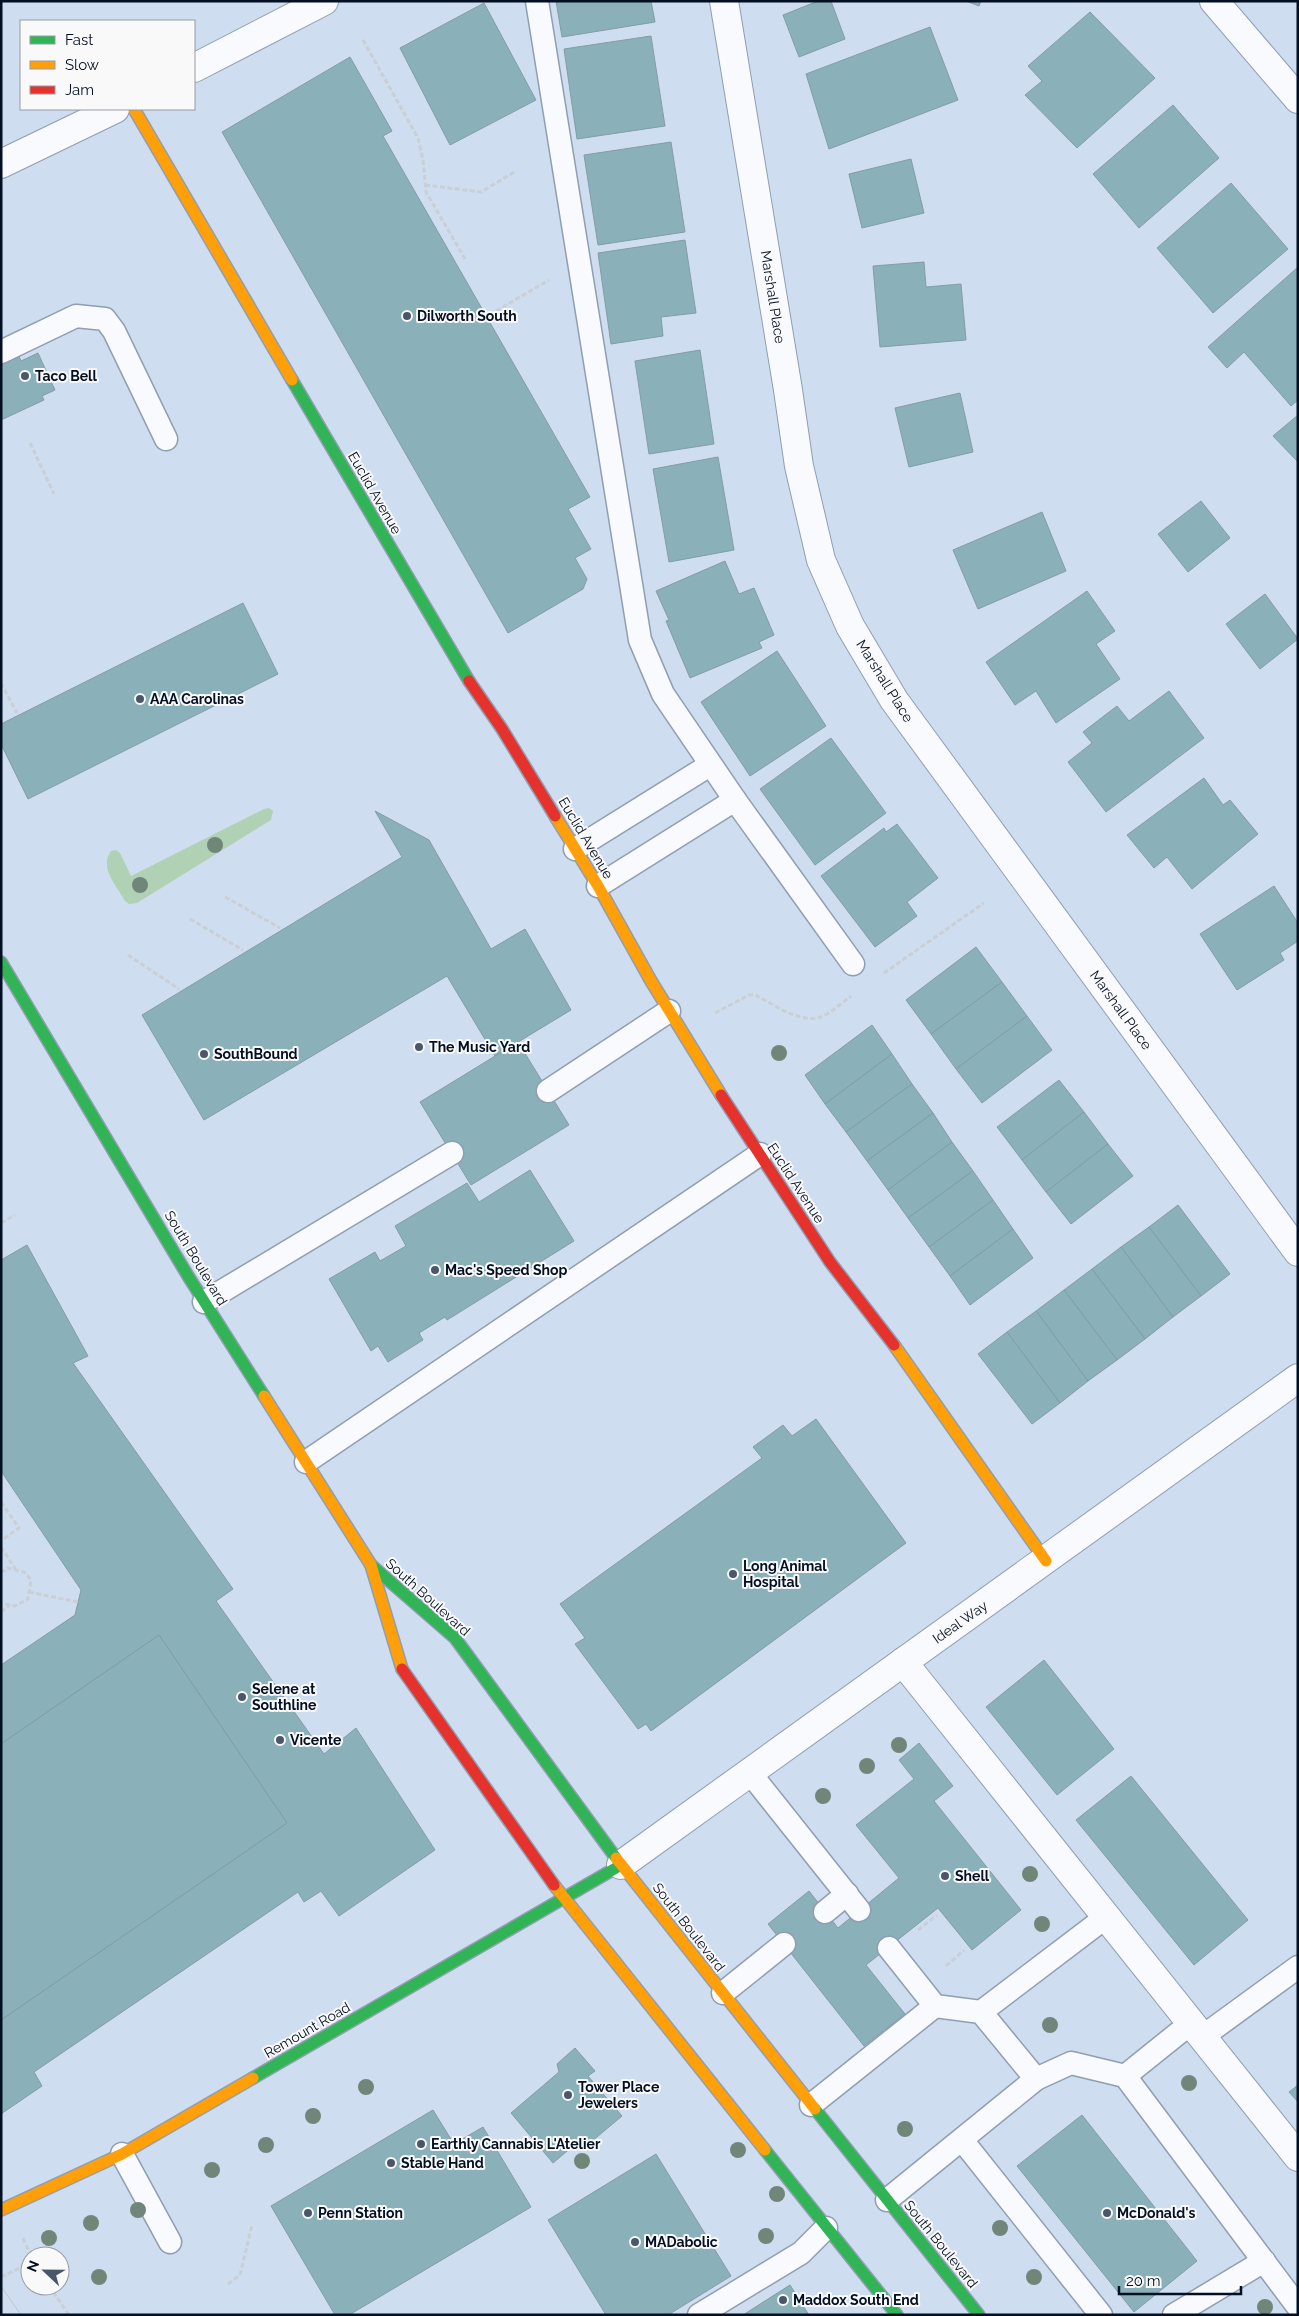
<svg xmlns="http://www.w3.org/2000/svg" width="1299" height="2316" viewBox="0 0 1299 2316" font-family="Raleway,sans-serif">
	<rect width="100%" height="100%" fill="#cfddf0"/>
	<!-- green -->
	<path fill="#b0d1b4" d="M269,808l4,3 -2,9 -134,83 -8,1 -4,-3c-9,-16 -26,-33 -14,-50l5,-1 4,3 11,23 133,-67z"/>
	<!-- building -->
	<g fill="#8ab0ba" stroke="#829da6">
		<polygon points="556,1 651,1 655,22 562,37"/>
		<polygon points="818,1 831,1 845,39 799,57 783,15"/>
		<polygon points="966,1 981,1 979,6"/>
		<polygon points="484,3 536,100 450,145 400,48"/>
		<polygon points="1090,12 1155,78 1077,148 1025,95 1042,81 1028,66"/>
		<polygon points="930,27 958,100 829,149 806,74"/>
		<polygon points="651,36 665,126 577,139 564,49"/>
		<polygon points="350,57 392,131 383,136 590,497 568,509 591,549 575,558 587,579 583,589 508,633 222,132"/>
		<polygon points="1173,105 1219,158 1139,228 1093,174"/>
		<polygon points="671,142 685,232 598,245 584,155"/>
		<polygon points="911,159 924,213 862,228 849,174"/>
		<polygon points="1231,183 1288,249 1213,313 1157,248"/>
		<polygon points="685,240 696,313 661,317 663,336 611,344 598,253"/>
		<polygon points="924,262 926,287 961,284 966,340 880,347 873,266"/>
		<polygon points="1298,267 1298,400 1291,406 1244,352 1227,368 1208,347"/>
		<polygon points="700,350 714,444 649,454 635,361"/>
		<polygon points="38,353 55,390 42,396 44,400 1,420 1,361 18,354 21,361"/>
		<polygon points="960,393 973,452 909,467 895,408"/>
		<polygon points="1298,415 1298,462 1273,436"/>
		<polygon points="718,457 734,550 669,562 653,469"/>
		<polygon points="1201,501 1230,538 1188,572 1158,534"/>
		<polygon points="1042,512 1066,571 978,609 953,550"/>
		<polygon points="725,561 739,594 754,588 774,635 759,642 762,648 690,678 666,621 669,620 656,591"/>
		<polygon points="1087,591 1115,631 1096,644 1120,679 1056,723 1036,691 1015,705 986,662"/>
		<polygon points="1265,594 1298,639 1260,669 1226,624"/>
		<polygon points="243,603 278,674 28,799 1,744 1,724"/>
		<polygon points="777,651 826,726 750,776 701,702"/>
		<polygon points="1169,691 1204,738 1106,812 1068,762 1092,743 1083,732 1117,706 1129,721"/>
		<polygon points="831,738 886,813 815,865 760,789"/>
		<polygon points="1204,778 1223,805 1230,800 1258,834 1192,889 1167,857 1154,868 1127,835"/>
		<polygon points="375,811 429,840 491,949 525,929 571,1010 495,1056 447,976 204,1120 142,1015 402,857"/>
		<polygon points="897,824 938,878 907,902 917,916 875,947 821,876 884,828 886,832"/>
		<polygon points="1274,886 1298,923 1298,941 1280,953 1284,960 1237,990 1200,934"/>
		<polygon points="976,947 1002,982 931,1034 906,1000"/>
		<polygon points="1002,982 1027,1016 956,1069 931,1034"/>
		<polygon points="1027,1016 1052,1050 982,1103 956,1069"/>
		<polygon points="872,1025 892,1054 825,1104 805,1075"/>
		<polygon points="518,1042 569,1125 471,1185 420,1102"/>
		<polygon points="892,1054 912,1084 846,1132 825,1104"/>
		<polygon points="1059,1080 1084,1112 1022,1160 997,1127"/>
		<polygon points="912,1084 933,1113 867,1161 846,1132"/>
		<polygon points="1084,1112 1108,1144 1046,1192 1022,1160"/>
		<polygon points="933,1113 952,1142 888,1190 867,1161"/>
		<polygon points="952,1142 973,1171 908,1218 888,1190"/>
		<polygon points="1108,1144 1133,1176 1071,1224 1046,1192"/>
		<polygon points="530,1170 574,1241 447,1320 445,1317 419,1333 423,1340 388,1362 378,1346 371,1351 329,1279 375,1252 380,1261 406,1246 395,1226 467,1183 479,1202"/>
		<polygon points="973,1171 993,1200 929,1247 908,1218"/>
		<polygon points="993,1200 1013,1229 950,1276 929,1247"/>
		<polygon points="1178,1205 1230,1274 1201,1296 1149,1227"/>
		<polygon points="1149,1227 1201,1296 1173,1317 1121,1247"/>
		<polygon points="1013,1229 1033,1258 970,1305 950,1276"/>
		<polygon points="27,1245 88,1356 73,1363 233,1589 216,1601 324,1754 356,1728 435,1850 339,1916 321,1891 304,1902 298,1892 34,2072 42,2086 1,2114 1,2020 287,1823 159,1635 1,1744 1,1665 75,1615 81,1590 1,1471 1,1260"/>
		<polygon points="1121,1247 1173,1317 1145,1339 1092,1269"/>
		<polygon points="1092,1269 1145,1339 1117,1360 1064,1290"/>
		<polygon points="1064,1290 1117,1360 1088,1381 1036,1311"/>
		<polygon points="1036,1311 1088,1381 1060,1403 1007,1332"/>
		<polygon points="1007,1332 1060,1403 1032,1424 978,1354"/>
		<polygon points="816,1419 906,1543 651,1731 646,1724 638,1729 575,1644 585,1638 560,1604 762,1458 753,1447 783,1425 792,1436"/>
		<polygon points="159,1635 287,1823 1,2020 1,1744"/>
		<polygon points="1044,1660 1114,1749 1057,1795 986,1707"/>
		<polygon points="919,1743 953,1786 934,1801 1021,1910 972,1950 938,1908 866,1965 905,2014 864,2046 768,1924 809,1891 838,1928 899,1878 856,1825 914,1779 899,1760"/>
		<polygon points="1131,1776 1248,1920 1194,1965 1076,1820"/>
		<polygon points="575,2048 595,2071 588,2076 622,2116 585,2147 579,2141 553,2163 511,2113 559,2072 557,2064"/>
		<polygon points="1298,2085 1298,2102 1289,2092"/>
		<polygon points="433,2110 454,2144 483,2127 531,2207 349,2315 335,2315 271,2206"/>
		<polygon points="1082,2115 1197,2261 1134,2312 1017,2166"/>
		<polygon points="656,2154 731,2276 668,2315 606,2315 548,2220"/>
		<polygon points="790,2285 809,2315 743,2315"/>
	</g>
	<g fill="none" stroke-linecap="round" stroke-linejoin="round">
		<!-- lane casing -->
		<g stroke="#909eb0" stroke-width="25">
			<g id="lane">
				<polyline points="537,1 640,640 663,694 735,800 853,964"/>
				<polyline points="1,352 76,316 105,319 114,331 166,439"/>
				<polyline points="575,849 710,765"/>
				<polyline points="598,886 735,800"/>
				<polyline points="548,1091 669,1011"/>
				<polyline points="204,1302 452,1153"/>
				<polyline points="306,1462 760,1154"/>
				<polyline points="750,1773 859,1910"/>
				<polyline points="825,1912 847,1894"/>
				<polyline points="889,1948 935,2006 981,2012 1036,2079"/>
				<polyline points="723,1993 784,1944"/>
				<polyline points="981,2012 1106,1917"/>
				<polyline points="1202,2037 1298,1967"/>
				<polyline points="1125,2076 1191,2023"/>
				<polyline points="811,2105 935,2006"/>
				<polyline points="962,2140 1101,2315"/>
				<polyline points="122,2154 170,2242"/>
				<polyline points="887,2200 1036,2079 1071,2063 1125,2076 1298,2307"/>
				<polyline points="699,2315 801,2253 826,2228"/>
				<polyline points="1174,2315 1264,2261"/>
			</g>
		</g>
		<!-- street casing -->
		<g stroke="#909eb0" stroke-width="30">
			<g id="street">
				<polyline points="724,1 788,390 799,466 821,560 850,626 894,700 1298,1252"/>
				<polyline points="1214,1 1298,99"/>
				<polyline points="194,68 324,1"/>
				<polyline points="1,164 115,109"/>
				<polyline points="903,1662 1298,2157"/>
				<polyline points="621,1865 1298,1378"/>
			</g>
		</g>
		<!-- fast casing -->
		<g stroke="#909eb0" stroke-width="14">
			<g id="fast">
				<polyline points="292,380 469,681"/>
				<polyline points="1,962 188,1276 264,1396"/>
				<polyline points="371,1565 455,1638 616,1858"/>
				<polyline points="253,2078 621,1865"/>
				<polyline points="815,2109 979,2315"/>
				<polyline points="765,2150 897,2315"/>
			</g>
		</g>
		<!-- slow casing -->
		<g stroke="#909eb0" stroke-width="14">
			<g id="slow">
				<polyline points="134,109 292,380"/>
				<polyline points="555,816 598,886 651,981 721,1095"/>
				<polyline points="894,1345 1046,1561"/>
				<polyline points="264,1396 371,1565 402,1669"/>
				<polyline points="616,1858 815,2109"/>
				<polyline points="554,1885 765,2150"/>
				<polyline points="1,2210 122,2154 253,2078"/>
			</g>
		</g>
		<!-- jam casing -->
		<g stroke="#909eb0" stroke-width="14">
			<g id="jam">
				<polyline points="469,681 502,729 555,816"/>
				<polyline points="721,1095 830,1262 894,1345"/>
				<polyline points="402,1669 554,1885"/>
			</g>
		</g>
		<!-- path -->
		<g stroke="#cacfd5" stroke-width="3" stroke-dasharray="5 2.5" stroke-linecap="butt">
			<polyline points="363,40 418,138 423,160 426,192 465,259"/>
			<polyline points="425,185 481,192 516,171"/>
			<polyline points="496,311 549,280"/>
			<polyline points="30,443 54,494"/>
			<polyline points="1,683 17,713"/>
			<polyline points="225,897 280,928"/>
			<polyline points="190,919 243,950"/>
			<polyline points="128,955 179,989"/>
			<polyline points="884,973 984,903"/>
			<path d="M715,1013l34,-18h6c19,9 44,29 66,22 10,-4 21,-14 30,-21"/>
			<polyline points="1,1223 15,1215"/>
			<polyline points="1,1502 19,1528 1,1541"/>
			<polyline points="1,1547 16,1570"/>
			<polyline points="1,1573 7,1568 24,1572 31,1580 28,1599 15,1606 1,1603"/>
			<polyline points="29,1592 78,1602"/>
			<polyline points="1,1612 10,1605"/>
			<polyline points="918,1930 937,1915"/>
			<polyline points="946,1966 964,1950"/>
			<polyline points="23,2238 31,2256"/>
			<polyline points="1,2277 30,2263"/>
			<polyline points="228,2284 240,2275 252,2225"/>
			<polyline points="49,2286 69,2315"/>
		</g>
		<!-- lane -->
		<use href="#lane" stroke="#f8fafd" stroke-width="22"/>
		<!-- street -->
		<use href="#street" stroke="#f8fafd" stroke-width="28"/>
		<!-- fast -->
		<use href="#fast" stroke="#30b455" stroke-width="11"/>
		<!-- slow -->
		<use href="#slow" stroke="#ff9f0a" stroke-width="11"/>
		<!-- jam -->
		<use href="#jam" stroke="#e5322d" stroke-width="11"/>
		<!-- tram -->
		<polyline stroke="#c1c5cb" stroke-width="1" points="1,2286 21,2315"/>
	</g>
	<!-- trees -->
	<g fill="#708678">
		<circle cx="215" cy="845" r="8"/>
		<circle cx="140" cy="885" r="8"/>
		<circle cx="779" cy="1053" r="8"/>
		<circle cx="899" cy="1745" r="8"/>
		<circle cx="867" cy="1766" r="8"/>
		<circle cx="823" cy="1796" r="8"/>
		<circle cx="1030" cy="1874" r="8"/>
		<circle cx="1042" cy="1924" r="8"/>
		<circle cx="1050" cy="2025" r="8"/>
		<circle cx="1189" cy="2083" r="8"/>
		<circle cx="366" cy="2087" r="8"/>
		<circle cx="313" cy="2116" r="8"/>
		<circle cx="905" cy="2129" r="8"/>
		<circle cx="266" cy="2145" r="8"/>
		<circle cx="738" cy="2150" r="8"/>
		<circle cx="582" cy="2161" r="8"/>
		<circle cx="212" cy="2170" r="8"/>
		<circle cx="777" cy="2194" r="8"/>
		<circle cx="138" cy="2210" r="8"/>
		<circle cx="91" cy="2223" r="8"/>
		<circle cx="1000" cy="2228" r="8"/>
		<circle cx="766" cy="2236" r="8"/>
		<circle cx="49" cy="2238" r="8"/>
		<circle cx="99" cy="2277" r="8"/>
		<circle cx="1034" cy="2277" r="8"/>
		<circle cx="1265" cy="2307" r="8"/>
	</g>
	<!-- markers -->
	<g fill="#4a576b" stroke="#f9f9f9" stroke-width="2">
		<circle cx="407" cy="316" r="5"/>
		<circle cx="25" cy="376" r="5"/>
		<circle cx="140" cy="699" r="5"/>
		<circle cx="419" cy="1047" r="5"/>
		<circle cx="204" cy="1054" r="5"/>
		<circle cx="435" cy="1270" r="5"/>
		<circle cx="733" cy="1574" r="5"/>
		<circle cx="242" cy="1697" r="5"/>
		<circle cx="280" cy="1740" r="5"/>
		<circle cx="945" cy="1876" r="5"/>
		<circle cx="568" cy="2095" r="5"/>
		<circle cx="421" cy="2144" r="5"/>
		<circle cx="391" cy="2163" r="5"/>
		<circle cx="308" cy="2213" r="5"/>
		<circle cx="1107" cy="2213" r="5"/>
		<circle cx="635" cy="2242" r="5"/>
		<circle cx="783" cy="2300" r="5"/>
	</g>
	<g text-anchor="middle" stroke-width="4" stroke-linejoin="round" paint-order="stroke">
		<!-- street labels -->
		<g font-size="14" fill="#030f23" stroke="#f9f9f9">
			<text transform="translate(773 297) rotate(81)" y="5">Marshall Place</text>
			<text transform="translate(375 493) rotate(60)" y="5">Euclid Avenue</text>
			<text transform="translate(885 681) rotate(58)" y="5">Marshall Place</text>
			<text transform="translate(586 838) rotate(59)" y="5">Euclid Avenue</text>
			<text transform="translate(1121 1010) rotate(54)" y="5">Marshall Place</text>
			<text transform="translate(796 1183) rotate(57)" y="5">Euclid Avenue</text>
			<text transform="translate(196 1258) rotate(59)" y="5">South Boulevard</text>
			<text transform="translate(428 1597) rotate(42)" y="5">South Boulevard</text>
			<text transform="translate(960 1622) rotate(-35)" y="5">Ideal Way</text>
			<text transform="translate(689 1927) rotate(52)" y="5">South Boulevard</text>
			<text transform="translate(307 2030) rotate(-30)" y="5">Remount Road</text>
			<text transform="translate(941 2244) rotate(51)" y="5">South Boulevard</text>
		</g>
		<!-- poi labels -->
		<g font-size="14" font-weight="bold" fill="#030f23" stroke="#f9f9f9" text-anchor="start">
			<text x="417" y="321">Dilworth South</text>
			<text x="35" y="381">Taco Bell</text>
			<text x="150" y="704">AAA Carolinas</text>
			<text x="429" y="1052">The Music Yard</text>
			<text x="214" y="1059">SouthBound</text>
			<text x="445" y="1275">Mac's Speed Shop</text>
			<text x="743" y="1571">Long Animal<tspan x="743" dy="16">Hospital</tspan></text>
			<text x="252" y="1694">Selene at<tspan x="252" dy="16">Southline</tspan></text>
			<text x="290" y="1745">Vicente</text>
			<text x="955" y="1881">Shell</text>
			<text x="578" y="2092">Tower Place<tspan x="578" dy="16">Jewelers</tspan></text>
			<text x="431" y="2149">Earthly Cannabis L'Atelier</text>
			<text x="401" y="2168">Stable Hand</text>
			<text x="318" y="2218">Penn Station</text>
			<text x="1117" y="2218">McDonald's</text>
			<text x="645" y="2247">MADabolic</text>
			<text x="793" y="2305">Maddox South End</text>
		</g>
	</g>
	<!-- border -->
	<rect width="1299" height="2316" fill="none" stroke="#030f23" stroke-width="5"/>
	<!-- legend -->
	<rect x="20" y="20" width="175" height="90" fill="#f9f9f9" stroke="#979ba3"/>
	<rect x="30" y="36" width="25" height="8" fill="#30b455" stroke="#979ba3"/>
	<text x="65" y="45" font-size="15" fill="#030f23">Fast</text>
	<rect x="30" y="61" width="25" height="8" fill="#ff9f0a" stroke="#979ba3"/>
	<text x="65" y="70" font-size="15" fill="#030f23">Slow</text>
	<rect x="30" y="86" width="25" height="8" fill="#e5322d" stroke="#979ba3"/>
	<text x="65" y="95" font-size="15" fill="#030f23">Jam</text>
	<!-- north arrow -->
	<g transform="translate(45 2271) rotate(292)"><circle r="24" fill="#f9f9f9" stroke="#979ba3"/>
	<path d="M0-4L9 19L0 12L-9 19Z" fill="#4a576b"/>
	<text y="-8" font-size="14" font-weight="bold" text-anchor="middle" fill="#030f23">N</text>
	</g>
	<!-- scale -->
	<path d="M1119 2286v8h122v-8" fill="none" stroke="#030f23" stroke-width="2.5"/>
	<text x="1126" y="2286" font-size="15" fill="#030f23" stroke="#f9f9f9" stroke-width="4" paint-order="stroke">20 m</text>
</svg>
